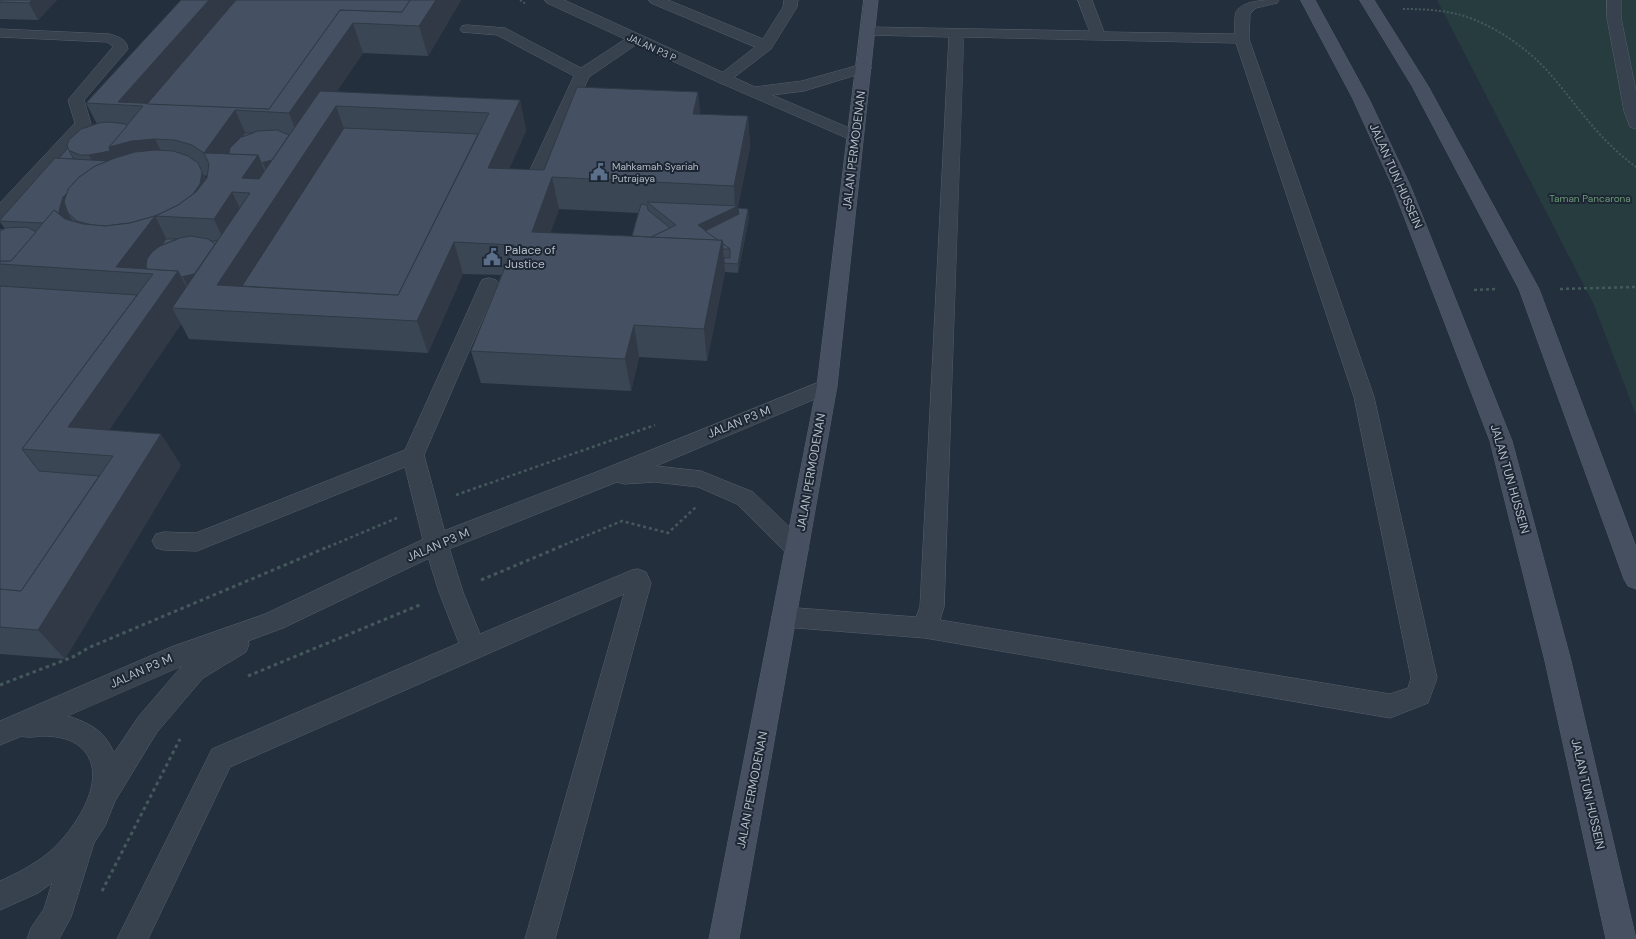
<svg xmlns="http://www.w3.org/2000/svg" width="1636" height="939" viewBox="0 0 1636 939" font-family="'DM Sans',sans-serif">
	<rect width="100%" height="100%" fill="#242f3e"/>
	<!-- green -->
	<polygon fill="#263c3f" points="1437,0 1636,0 1636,415 1594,305"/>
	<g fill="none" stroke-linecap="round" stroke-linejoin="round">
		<!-- lane casing -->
		<g stroke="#565f6c" stroke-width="1">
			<g id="lane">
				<polygon points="649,0 668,0 763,39 783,7 784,0 798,0 797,7 771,49 728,82 723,84 718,82 715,79 718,76 755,47 651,3"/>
				<path d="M1078,0h14l12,32 131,2c0,-6 -1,-16 1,-22 7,-12 29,-12 43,-12l-2,3 -21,5 -6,6 -1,25 125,358 63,281 -9,25 -38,15 -465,-80 -141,-11 -9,-3 -3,-7 3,-7 9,-3 132,10 4,-10 29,-570 -80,-2 -5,-1 -2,-3 2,-3 5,-1 220,4zM964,37l272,6 118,354 57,281 -3,10 -18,6 -450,-74 4,-13z"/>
				<polygon points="467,25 505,28 581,68 630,36 635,35 640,36 642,39 640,42 589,77 538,189 532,190 526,189 523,185 574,76 497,35 462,32 460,29 462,26"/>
				<path d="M0,29l109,5c8,2 18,5 19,15l-44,51 7,24 -2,3 -83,91 -6,1v-16l75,-80 -7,-23 44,-52 1,-2 -6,-4 -107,-5z"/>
				<polygon points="489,278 496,280 498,284 424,455 448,544 463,592 480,634 632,570 638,569 646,572 651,583 555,939 525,939 624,594 230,767 148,939 117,939 212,749 459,643 439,592 424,544 405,467 197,551 164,550 156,548 152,541 156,534 164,532 196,533 405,450 480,284 482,280"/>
			</g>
		</g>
		<!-- street casing -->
		<g stroke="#565f6c" stroke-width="1">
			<g id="street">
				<polygon points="545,0 564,0 755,87 802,81 859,65 864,63 869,65 872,68 869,71 804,91 772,95 861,133 863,136 861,139 855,141 849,139 718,82 547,3"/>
				<polygon points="1607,0 1621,0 1621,18 1636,91 1636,129 1630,127 1624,111 1607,18"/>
				<path d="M827,379l7,2 3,5 -3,5 -178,75 45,5 52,21 52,50 4,7 -4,7 -8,2 -8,-2 -52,-52 -39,-17 -43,-5 -31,2 -7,-2 -173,69 -161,77 -35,13 1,3 -3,8 -43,26 -46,54 -42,69 -10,25 -11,17 -23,74 -12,22h-32l4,-11 13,-19 8,-26 -14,10 -38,17v-29c16,-7 33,-16 47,-27 27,-22 68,-81 31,-109 -11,-8 -25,-9 -38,-9 -7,1 -12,2 -18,0l-22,9v-24l171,-74 94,-33 163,-77 171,-66zM182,666l-43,50 -25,37c-10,-23 -23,-29 -46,-37z"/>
			</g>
		</g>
		<!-- secondary casing -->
		<g stroke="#565f6c" stroke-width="1">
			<g id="secondary">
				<polygon points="864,0 878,0 837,386 739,939 709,939 817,386"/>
				<polygon points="1301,0 1315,0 1369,99 1410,185 1512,441 1571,661 1636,939 1606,939 1545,661 1490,441 1392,185 1353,99"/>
				<polygon points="1360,0 1374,0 1428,86 1539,289 1636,547 1636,589 1628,586 1624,579 1519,289 1412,86"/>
			</g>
		</g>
		<!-- path-far2 -->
		<g stroke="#44595c" stroke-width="2" stroke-dasharray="2 2" stroke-linecap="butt">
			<polyline points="520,0 526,4"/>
			<path d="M1403,9c19,0 39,1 58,6 33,10 68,34 90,60 30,35 47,64 85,92"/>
		</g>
		<!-- path-far1 -->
		<g stroke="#44595c" stroke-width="2.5" stroke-dasharray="3 3" stroke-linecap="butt">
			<polyline points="1560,289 1636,287"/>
			<polyline points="1474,290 1497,289"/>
			<polyline points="456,495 655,425"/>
			<polyline points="328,547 397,518"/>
			<polyline points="559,547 622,521 668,533 696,507"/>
		</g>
		<!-- path -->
		<g stroke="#44595c" stroke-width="3" stroke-dasharray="3.5 3.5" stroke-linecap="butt">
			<polyline points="481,580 562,546"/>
			<polyline points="248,676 422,604"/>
			<polyline points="0,685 75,656 88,648 330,546"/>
			<polyline points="102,891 180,739"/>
		</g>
		<!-- lane -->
		<use href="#lane" fill="#38414e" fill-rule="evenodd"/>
		<!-- street -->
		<use href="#street" fill="#38414e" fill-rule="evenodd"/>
		<!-- secondary -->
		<use href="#secondary" fill="#465061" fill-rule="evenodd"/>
	</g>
	<!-- wall -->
	<g fill="#3b4654" fill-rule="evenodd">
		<polygon points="0,0 57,0 38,20 0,19"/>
		<path d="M181,0h280l-33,56 -65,-3 -27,39 184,8 6,31 -17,38 35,1 154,-78 2,22 48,2 2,31 -12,59v2l10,1 1,9 -11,55 -13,-1 -18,89 -68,-4 -8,34 -150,-8 -10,-32 30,-76 -38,-1 -35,79 -239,-14 -8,-15 -72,106 72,35 -116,194 -65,-5v-425h5l-5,-7v-2l58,-61 35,-34 4,-1 -11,-21zM204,175l3,1 -1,3zM559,209l79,4 -6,23 -82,-3z"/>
	</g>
	<!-- shaded-wall -->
	<g fill="#303945">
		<polygon points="32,0 57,0 38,20 29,3"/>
		<polygon points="209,0 246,0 148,116 143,106 118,102"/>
		<polygon points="429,0 461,0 428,56 419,26"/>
		<polygon points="353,23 363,53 301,144 289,113"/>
		<polygon points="698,92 701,123 693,114"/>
		<polygon points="520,100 526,131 496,199 488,168"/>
		<polygon points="336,106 347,137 239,308 191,294 183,277 211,262 225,266 270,178 263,163"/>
		<polygon points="235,110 249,142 234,163 204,153"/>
		<polygon points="748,116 750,147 738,206 739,223 707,240 698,225 735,207 734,186"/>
		<polygon points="130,137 155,139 170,170 68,213 72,220 70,229 53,268 59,211 63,197 75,184 97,169 89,155 109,147"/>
		<polygon points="258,155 271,187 242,178"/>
		<polygon points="198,163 214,198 175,208"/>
		<polygon points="552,177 559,209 539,264 532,232"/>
		<polygon points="232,192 247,223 229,251 214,219"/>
		<polygon points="748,209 749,218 738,273 738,264"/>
		<polygon points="155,216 171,248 153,274 116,267"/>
		<polygon points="722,240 725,272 707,361 704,329"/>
		<polygon points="454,242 463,274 428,353 417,321"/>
		<polygon points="178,271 195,303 172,308 181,324 93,454 68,427"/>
		<polygon points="634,325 639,357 631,391 625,359"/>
		<polygon points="161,434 181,465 65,659 38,630"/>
	</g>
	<!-- building -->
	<g fill="#455162" stroke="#303945" fill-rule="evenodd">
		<polygon points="0,0 32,0 29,3 0,2"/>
		<polygon points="181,0 209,0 118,102 269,109 340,10 402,12 410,0 436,0 419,26 353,23 289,113 235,110 204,153 192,145 175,140 155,139 132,141 109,147 143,106 86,103"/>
		<polygon points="236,0 410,0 402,12 340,10 269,109 147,104"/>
		<path d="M577,87l121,5 -5,22 55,2 -14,70 -182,-9 -20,55 190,8 -18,89 -70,-4 -9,34 -154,-8 43,-106 -60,-3 -37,79 -245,-13 78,-115 -18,-1 -18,27 -59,-3 23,-11 18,-13 11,-14 2,-14 -5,-11 54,2 -16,23 17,1 61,-88 200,9 -32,68 56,2zM336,106l153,7 -91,182 -181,-10z"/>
		<polygon points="109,122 125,124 127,126 109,147 110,151 89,155 80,155 68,150 67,145 69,140 81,129 99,123"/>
		<polygon points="88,125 93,125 85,128"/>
		<polygon points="344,128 478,134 398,295 242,286"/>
		<polygon points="277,130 289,135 272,160 261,163 258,155 230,154 229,153 230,148 241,137 258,131"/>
		<polygon points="245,133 253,133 242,137"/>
		<polygon points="68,148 73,158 75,159 58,159"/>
		<polygon points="155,150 173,151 188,156 198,163 202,172 200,184 193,194 178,205 155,216 155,217 155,216 130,223 105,226 92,225 77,221 68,213 64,202 68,189 79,177 95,166 115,158 135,152"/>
		<polygon points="55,158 108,161 95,166 79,177 68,189 67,193 63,197 59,211 60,214 54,210 44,223 0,221 0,220"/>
		<polygon points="647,202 738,206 698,225 718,240 651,237 676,225"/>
		<polygon points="641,204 647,205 648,210 670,228 651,237 632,236"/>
		<polygon points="738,208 748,209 738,264 724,263 724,258 730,258 730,249 723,244 722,240 718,240 705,231 739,214"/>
		<polygon points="54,210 65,219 83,224 105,226 130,223 155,216 116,267 178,271 68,427 161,434 38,630 0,627 0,589 21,591 113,456 22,449 153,274 0,264 0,261 11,261"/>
		<polygon points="27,227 36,232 11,261 0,261 0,231 6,228"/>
		<polygon points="191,236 208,239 214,243 215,244 195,273 194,274 181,277 178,271 147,269 146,266 147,259 152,252 160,246 180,238"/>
		<polygon points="166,239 177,239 162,245"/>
		<polygon points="211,241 217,241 215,244"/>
		<polygon points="723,244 730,249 723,249"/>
		<polygon points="0,286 137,295 22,449 39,471 99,476 21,591 0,589"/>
	</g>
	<!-- icons -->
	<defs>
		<g id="civic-bare" transform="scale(1.38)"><path d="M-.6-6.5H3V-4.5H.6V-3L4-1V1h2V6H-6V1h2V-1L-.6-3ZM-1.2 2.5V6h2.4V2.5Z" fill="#5c6f8a" stroke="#1d2633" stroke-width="2.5" paint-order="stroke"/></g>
	</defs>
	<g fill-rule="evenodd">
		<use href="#civic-bare" x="599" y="172"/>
		<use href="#civic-bare" x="492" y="257"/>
	</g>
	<g text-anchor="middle" stroke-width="4" stroke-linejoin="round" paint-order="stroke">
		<!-- far-street labels -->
		<g font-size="10" fill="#b4bcc9" stroke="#1d2633">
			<text transform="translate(652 47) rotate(25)" y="4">JALAN P3 P</text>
		</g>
		<!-- far-poi labels -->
		<g font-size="10" fill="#b4bcc9" stroke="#1d2633" text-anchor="start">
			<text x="612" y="170">Mahkamah Syariah<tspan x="612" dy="12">Putrajaya</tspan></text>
		</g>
		<!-- far-park labels -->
		<g font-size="10" fill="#6b9a76" stroke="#1d2633">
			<text x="1590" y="202">Taman Pancarona</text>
		</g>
		<!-- street labels -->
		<g font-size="12" fill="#b4bcc9" stroke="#1d2633">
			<text transform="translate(854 150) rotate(-83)" y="4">JALAN PERMODENAN</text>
			<text transform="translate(1396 176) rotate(66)" y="4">JALAN TUN HUSSEIN</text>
			<text transform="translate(739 422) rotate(-22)" y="4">JALAN P3 M</text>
			<text transform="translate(811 472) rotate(-80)" y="4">JALAN PERMODENAN</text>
			<text transform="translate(1510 479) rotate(74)" y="4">JALAN TUN HUSSEIN</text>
			<text transform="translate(438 545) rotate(-23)" y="4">JALAN P3 M</text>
			<text transform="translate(141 671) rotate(-24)" y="4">JALAN P3 M</text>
			<text transform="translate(752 790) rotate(-79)" y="4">JALAN PERMODENAN</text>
			<text transform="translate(1588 794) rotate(77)" y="4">JALAN TUN HUSSEIN</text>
		</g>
		<!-- poi labels -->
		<g font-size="12" fill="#b4bcc9" stroke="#1d2633" text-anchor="start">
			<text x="505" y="254">Palace of<tspan x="505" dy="14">Justice</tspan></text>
		</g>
	</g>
</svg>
